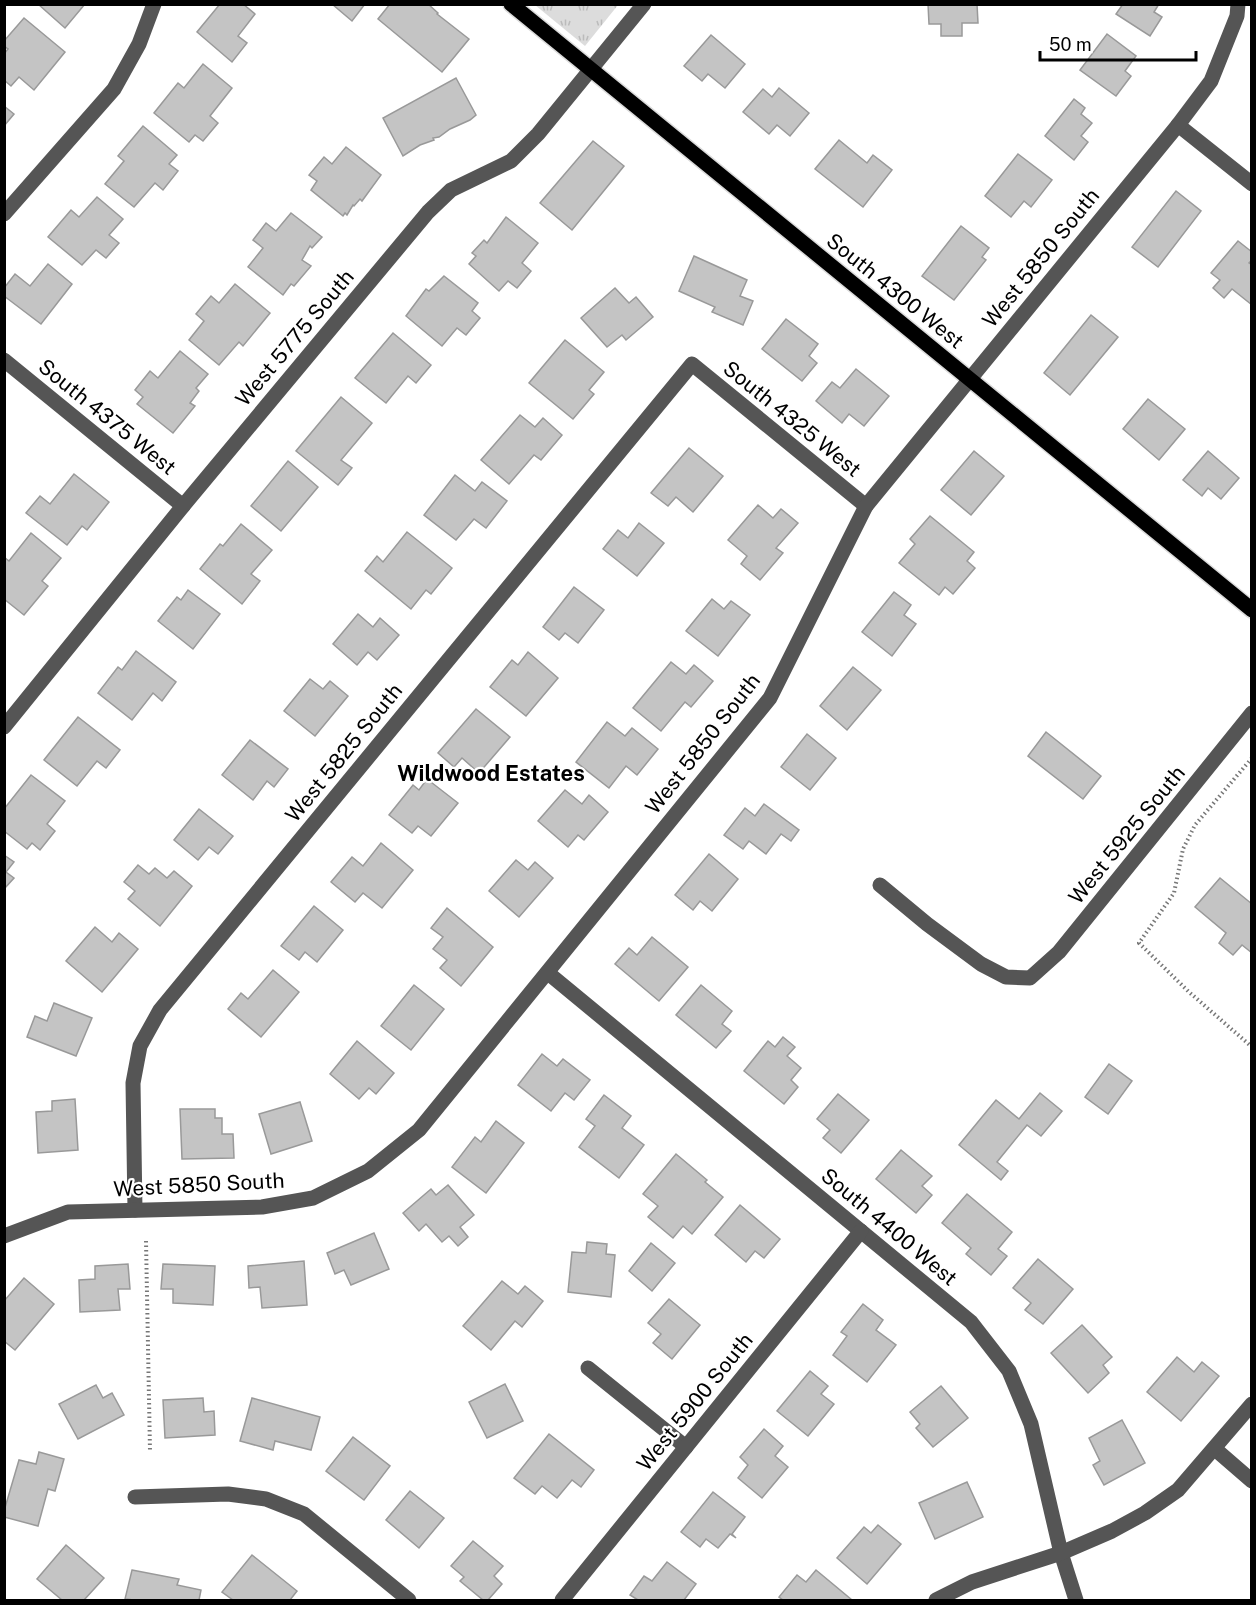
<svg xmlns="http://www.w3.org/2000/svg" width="1256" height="1605" viewBox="0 0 1256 1605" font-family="'Public Sans',sans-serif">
	<defs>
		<pattern id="park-tufts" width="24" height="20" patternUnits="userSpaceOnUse" patternTransform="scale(1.5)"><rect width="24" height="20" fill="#dcdcdc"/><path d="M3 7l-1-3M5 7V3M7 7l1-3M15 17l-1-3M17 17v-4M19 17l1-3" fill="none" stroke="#bbb"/></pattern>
	</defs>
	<rect width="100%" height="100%" fill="#fff"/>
	<!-- park -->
	<polygon fill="url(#park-tufts)" points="535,5 618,5 585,46"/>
	<!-- building -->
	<g fill="#c4c4c4" stroke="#999" stroke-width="1.5">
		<polygon points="38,4 85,4 65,28"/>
		<polygon points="220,4 243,4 255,14 238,36 247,43 232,62 197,32"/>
		<polygon points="332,4 365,4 352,21"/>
		<polygon points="390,4 428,4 438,13 437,14 469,39 442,72 378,19"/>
		<polygon points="928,4 977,4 978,23 962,23 962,36 941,36 941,24 929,24"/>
		<polygon points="1123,4 1159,4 1154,12 1162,17 1150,36 1116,14"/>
		<polygon points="24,18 65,52 34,90 19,77 11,86 4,80 4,54 8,49 4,46 4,41"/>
		<polygon points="1107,34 1136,56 1125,71 1131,76 1116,96 1080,70"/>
		<polygon points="711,35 745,64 725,88 708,74 702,81 684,66"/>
		<polygon points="203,64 232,88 210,116 218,123 203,141 195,135 189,142 154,113 178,83 184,88"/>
		<polygon points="456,78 476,115 470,120 450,129 439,137 433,138 434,140 420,145 403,156 383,118"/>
		<polygon points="779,88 809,113 790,136 777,125 769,134 743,112 763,89 772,97"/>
		<polygon points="1074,99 1085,108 1081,114 1092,123 1081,136 1088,142 1074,160 1045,136"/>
		<polygon points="4,106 14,114 4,126"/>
		<polygon points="143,126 177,155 169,164 178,171 163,190 155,183 134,207 105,184 124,161 118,156"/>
		<polygon points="839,140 867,163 873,155 892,170 863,207 815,169"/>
		<polygon points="593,141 624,166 572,230 540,203"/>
		<polygon points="346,147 381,175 362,201 360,199 354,206 353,205 347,215 345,213 343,216 311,190 317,181 309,175 324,157 332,164"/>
		<polygon points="1018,154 1052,180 1031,207 1024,201 1011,217 985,196"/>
		<polygon points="1176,191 1201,211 1158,267 1132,247"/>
		<polygon points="97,197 123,219 109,235 119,243 106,258 96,250 82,265 48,237 71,210 79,217"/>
		<polygon points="291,213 322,237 312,248 310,246 302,260 311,266 294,286 291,284 283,295 248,267 263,248 253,240 266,223 276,231"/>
		<polygon points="506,217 538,243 522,263 531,271 517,288 508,281 499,291 469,264 476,256 472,253 484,240 487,243"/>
		<polygon points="961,226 989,248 982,257 986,260 954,300 922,276"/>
		<polygon points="1238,241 1252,252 1252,260 1249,263 1252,265 1252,305 1232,289 1224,298 1213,288 1220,280 1211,273"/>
		<polygon points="694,256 747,280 740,296 753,301 743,325 712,312 715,307 679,291"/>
		<polygon points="48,264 72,284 41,324 4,296 4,288 15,274 30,286"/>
		<polygon points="444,276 478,303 472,311 480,318 466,335 457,328 442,346 406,316 426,289 429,291"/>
		<polygon points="235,284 270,313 243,346 239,342 219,365 189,340 204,321 196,314 211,296 219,303"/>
		<polygon points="615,288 629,303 636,297 653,317 626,340 622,335 607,347 581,318"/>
		<polygon points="1091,315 1118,337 1070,395 1044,373"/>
		<polygon points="786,319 818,344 809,356 817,363 802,381 762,349"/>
		<polygon points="393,333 431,365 416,383 408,376 386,403 355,378"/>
		<polygon points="565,340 604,372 589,390 594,394 573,419 529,383"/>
		<polygon points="180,351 208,374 196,388 199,391 190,403 195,406 173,433 137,404 143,397 135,390 150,371 158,378"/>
		<polygon points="856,369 889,396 864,426 849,414 842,423 816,401 832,382 840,388"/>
		<polygon points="341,397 372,423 341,460 352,468 338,485 296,451"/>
		<polygon points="1148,399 1185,429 1159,460 1123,429"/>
		<polygon points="520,415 535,427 543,418 562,435 541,460 534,455 509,484 481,460"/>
		<polygon points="689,448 723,476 693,512 676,497 668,506 651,493"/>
		<polygon points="974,451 1004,476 971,515 941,490"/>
		<polygon points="1208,451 1239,478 1221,499 1208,488 1202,496 1183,480"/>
		<polygon points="288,461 318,487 281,531 251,506"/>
		<polygon points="74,474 109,502 87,530 82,526 67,545 26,513 40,496 50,504"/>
		<polygon points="455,475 475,491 482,482 507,501 486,528 474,519 456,540 424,515"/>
		<polygon points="758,505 773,518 781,509 798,523 776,548 783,553 760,580 741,564 747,556 728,540"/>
		<polygon points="930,516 974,552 967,561 975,568 953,594 945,587 939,595 899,563 915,544 910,539"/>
		<polygon points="639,523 664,543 637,576 603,549 618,530 628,538"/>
		<polygon points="241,524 272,550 251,574 260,581 242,604 200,569 220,544 223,546"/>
		<polygon points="407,532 452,568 431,594 426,590 411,609 365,571 377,556 383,562"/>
		<polygon points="31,533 61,558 42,581 48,586 24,615 4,599 4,557 9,561"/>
		<polygon points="574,587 604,610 578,643 565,633 559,640 543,627"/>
		<polygon points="188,590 220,614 193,649 158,621 177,597 181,600"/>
		<polygon points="894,592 911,605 904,615 916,624 892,656 862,632"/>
		<polygon points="712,599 724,609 731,601 750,615 718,656 686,631"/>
		<polygon points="358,614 373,627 380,618 399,635 377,660 368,652 357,665 333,644"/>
		<polygon points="136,651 176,682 162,701 153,693 132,720 98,693 118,667 122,670"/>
		<polygon points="528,652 558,678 526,716 490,687 512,660 518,665"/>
		<polygon points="671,662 686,674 694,665 713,681 691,707 685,702 661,731 633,708"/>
		<polygon points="853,667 881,690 847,730 820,706"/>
		<polygon points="310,679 323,689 330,681 348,696 315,736 284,711"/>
		<polygon points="476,709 510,737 479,773 462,758 454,767 438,753"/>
		<polygon points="78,717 120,750 106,768 97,761 77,786 44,760"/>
		<polygon points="607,722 625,736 632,728 658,749 637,775 626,766 609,788 576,762"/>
		<polygon points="1046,732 1101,776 1083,799 1028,756"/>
		<polygon points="807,734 836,758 810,790 781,767"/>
		<polygon points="250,740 288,769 274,787 267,781 253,800 222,775"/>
		<polygon points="31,775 65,801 47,824 55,831 40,850 32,843 27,849 4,831 4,809"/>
		<polygon points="427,779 458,803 431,836 418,826 412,833 389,815 413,785 419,790"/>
		<polygon points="565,790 582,804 589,795 608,812 584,840 578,835 568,847 538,821"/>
		<polygon points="764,804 799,830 791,841 781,834 766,854 749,841 743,849 724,835 745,808 755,816"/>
		<polygon points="199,809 233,836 218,854 209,847 198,860 174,840"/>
		<polygon points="381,843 413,870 382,908 363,893 355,902 331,882 352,857 363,866"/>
		<polygon points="709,854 738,879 712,911 700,901 693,910 675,895"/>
		<polygon points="4,855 14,862 6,872 14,878 4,889"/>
		<polygon points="516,860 528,870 535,862 553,878 519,917 489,891"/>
		<polygon points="138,865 149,874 155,868 167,878 174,871 192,886 160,926 128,899 135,891 124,882"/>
		<polygon points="1220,878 1252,904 1252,953 1242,945 1233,955 1219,943 1226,933 1195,907"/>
		<polygon points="314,906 343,930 317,962 305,952 299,960 281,946"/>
		<polygon points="447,908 493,947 461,986 440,968 447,960 433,949 443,937 431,928"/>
		<polygon points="95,927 112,942 119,933 138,949 102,992 66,961"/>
		<polygon points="652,937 688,967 659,1001 615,964 629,948 637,955"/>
		<polygon points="273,970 299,992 261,1037 228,1009 241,993 248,999"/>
		<polygon points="414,985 444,1009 411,1050 381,1026"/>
		<polygon points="701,985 732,1011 722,1024 731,1031 716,1048 676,1015"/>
		<polygon points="54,1003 92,1018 76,1056 27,1037 35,1016 47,1021"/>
		<polygon points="783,1037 795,1047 787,1056 801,1068 791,1080 798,1087 784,1104 744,1071 768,1041 775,1047"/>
		<polygon points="357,1041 394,1073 376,1094 369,1088 359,1099 330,1074"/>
		<polygon points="542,1054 557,1066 563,1059 590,1080 574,1100 565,1093 551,1111 518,1085"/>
		<polygon points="1109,1064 1132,1081 1108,1114 1085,1097"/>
		<polygon points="1040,1093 1062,1111 1041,1136 1027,1125 997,1162 1008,1171 1001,1180 959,1145 996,1100 1019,1119"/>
		<polygon points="838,1094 869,1120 841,1153 823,1138 830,1130 817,1119"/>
		<polygon points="604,1095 631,1116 622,1128 644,1145 619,1178 579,1147 595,1126 586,1119"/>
		<polygon points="75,1099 78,1150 38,1153 36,1112 52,1111 52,1101"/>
		<polygon points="300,1102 312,1141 271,1154 259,1114"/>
		<polygon points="180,1109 215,1109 215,1118 222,1118 222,1134 233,1134 234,1158 182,1159"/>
		<polygon points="496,1121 524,1143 486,1193 452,1167 475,1137 481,1142"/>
		<polygon points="901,1150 932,1176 922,1186 932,1195 916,1213 876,1179"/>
		<polygon points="676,1154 707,1180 705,1182 723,1197 692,1234 683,1226 673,1238 648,1217 658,1206 643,1194"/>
		<polygon points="448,1185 474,1215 460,1227 468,1237 458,1246 449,1236 442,1242 426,1224 419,1231 403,1213 431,1189 436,1195"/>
		<polygon points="967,1194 1012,1232 998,1249 1007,1256 991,1275 966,1254 971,1248 942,1223"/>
		<polygon points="740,1205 780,1239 764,1258 755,1251 746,1262 715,1235"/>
		<polygon points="374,1233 389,1269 351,1285 344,1270 335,1274 327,1253"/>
		<polygon points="587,1242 607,1244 606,1254 615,1255 611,1297 568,1292 572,1252 586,1253"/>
		<polygon points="651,1243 675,1263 652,1291 629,1271"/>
		<polygon points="1038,1259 1073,1289 1043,1324 1025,1310 1031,1303 1013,1288"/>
		<polygon points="304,1261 307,1305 262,1308 260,1287 249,1288 248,1266"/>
		<polygon points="128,1264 130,1289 118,1289 120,1310 80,1312 79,1280 95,1279 95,1266"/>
		<polygon points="163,1264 215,1266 213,1305 173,1303 173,1289 161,1289"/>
		<polygon points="24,1278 54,1304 15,1350 4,1341 4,1301"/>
		<polygon points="502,1281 518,1294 525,1286 543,1301 522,1327 515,1321 491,1350 463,1326"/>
		<polygon points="669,1299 700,1325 672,1359 653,1343 661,1334 648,1323"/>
		<polygon points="863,1304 883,1320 876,1330 896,1345 867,1382 833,1355 847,1336 841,1332"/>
		<polygon points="1082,1325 1112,1357 1103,1365 1109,1373 1088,1393 1051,1353"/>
		<polygon points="1177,1357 1194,1372 1202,1362 1219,1376 1181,1421 1147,1392"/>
		<polygon points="810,1371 828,1386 821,1394 834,1404 808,1436 777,1411"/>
		<polygon points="505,1384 523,1421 487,1438 469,1402"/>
		<polygon points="96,1385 103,1398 112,1393 124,1415 78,1439 59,1404"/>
		<polygon points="941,1386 968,1418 933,1447 916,1428 920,1424 910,1412"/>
		<polygon points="203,1398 204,1412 214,1411 215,1435 165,1438 163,1400"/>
		<polygon points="252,1398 320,1417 311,1450 275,1441 273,1450 240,1441"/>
		<polygon points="1122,1420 1145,1463 1104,1485 1093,1465 1100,1461 1089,1438"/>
		<polygon points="764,1429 783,1446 775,1456 788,1467 762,1498 738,1478 748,1465 740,1457"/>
		<polygon points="549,1434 594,1470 581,1487 572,1480 557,1498 542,1486 535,1494 514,1478"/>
		<polygon points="353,1437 390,1466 364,1500 326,1471"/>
		<polygon points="39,1452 64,1459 55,1491 48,1489 38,1526 4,1517 4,1511 19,1460 36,1464"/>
		<polygon points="967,1482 983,1517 935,1539 919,1503"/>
		<polygon points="410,1491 444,1518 419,1548 386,1520"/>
		<polygon points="713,1492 745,1517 732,1534 736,1538 730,1534 718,1548 706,1539 700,1547 681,1532"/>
		<polygon points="878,1525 901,1544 867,1584 837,1558 864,1527 871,1533"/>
		<polygon points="473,1541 503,1566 494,1576 502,1584 488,1600 483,1600 460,1581 464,1577 451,1566"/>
		<polygon points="66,1545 104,1578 84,1600 62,1600 37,1579"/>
		<polygon points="252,1555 297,1591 290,1600 233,1600 222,1592"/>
		<polygon points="667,1562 696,1584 684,1600 638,1600 630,1595 644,1576 652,1581"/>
		<polygon points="132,1570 179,1579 177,1585 201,1590 199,1600 134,1600 125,1599"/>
		<polygon points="816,1570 852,1600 783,1600 779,1597 797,1575 806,1582"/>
	</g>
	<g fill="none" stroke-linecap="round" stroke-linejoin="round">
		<!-- major casing -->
		<g stroke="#dbdbdb" stroke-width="18">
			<polyline id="major" points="511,4 1252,610"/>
		</g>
		<!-- path -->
		<g stroke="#777" stroke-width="4" stroke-dasharray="1.5 3" stroke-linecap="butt">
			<polyline points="1252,758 1195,825 1183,849 1174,893 1139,943 1189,992 1252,1047"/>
			<polyline points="146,1241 150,1451"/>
		</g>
		<!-- minor -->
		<g stroke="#555" stroke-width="15">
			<polyline points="1178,125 1252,184"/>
			<polyline points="4,214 114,89 139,44 154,4"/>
			<polyline points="4,360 183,506"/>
			<polyline points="4,727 183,506 428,212 451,190 511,161 538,134 644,4"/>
			<polyline points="880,885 927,924 981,964 1006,977 1030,978 1059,952 1252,713"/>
			<polyline points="548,973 971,1322 1009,1371 1031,1424 1061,1553 1076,1600"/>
			<polyline points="135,1210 133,1083 140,1046 160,1010 692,364 866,506"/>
			<polyline points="4,1236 68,1212 262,1207 313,1198 368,1171 419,1130 770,698 866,506 1178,125 1211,81 1237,16 1238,4"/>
			<polyline points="588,1368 686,1447"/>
			<polyline points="1215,1449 1252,1481"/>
			<polyline points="135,1497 228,1494 266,1499 304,1514 409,1600"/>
			<polyline points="562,1600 861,1231"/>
			<polyline points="936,1600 972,1582 1061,1553 1112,1531 1145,1513 1178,1490 1252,1404"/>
		</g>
		<!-- major -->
		<use href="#major" stroke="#000" stroke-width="15"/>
	</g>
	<g text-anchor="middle" stroke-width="4.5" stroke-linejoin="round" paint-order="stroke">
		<!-- street labels -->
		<g font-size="21" fill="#000" stroke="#fff">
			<text transform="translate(1041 258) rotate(-51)" y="7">West 5850 South</text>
			<text transform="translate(895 291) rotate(39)" y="7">South 4300 West</text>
			<text transform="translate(295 338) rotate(-50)" y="7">West 5775 South</text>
			<text transform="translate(107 417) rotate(39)" y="7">South 4375 West</text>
			<text transform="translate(792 419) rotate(39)" y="7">South 4325 West</text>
			<text transform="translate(703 744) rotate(-52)" y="7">West 5850 South</text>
			<text transform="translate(344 753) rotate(-51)" y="7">West 5825 South</text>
			<text transform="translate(1127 835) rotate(-51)" y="7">West 5925 South</text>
			<text transform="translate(199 1185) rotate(-3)" y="7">West 5850 South</text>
			<text transform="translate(889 1227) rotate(40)" y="7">South 4400 West</text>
			<text transform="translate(695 1402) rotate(-51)" y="7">West 5900 South</text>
		</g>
		<!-- neighbourhood labels -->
		<g font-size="22" font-weight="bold" fill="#000" stroke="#fff">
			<text x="491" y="781">Wildwood Estates</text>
		</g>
	</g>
	<!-- border -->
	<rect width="1256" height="1605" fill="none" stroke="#000000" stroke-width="12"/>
	<!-- scale -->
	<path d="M1040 51v9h156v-9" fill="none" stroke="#000000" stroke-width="3"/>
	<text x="1049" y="51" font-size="18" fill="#000000" stroke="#ffffff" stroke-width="4.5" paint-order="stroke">50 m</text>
</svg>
